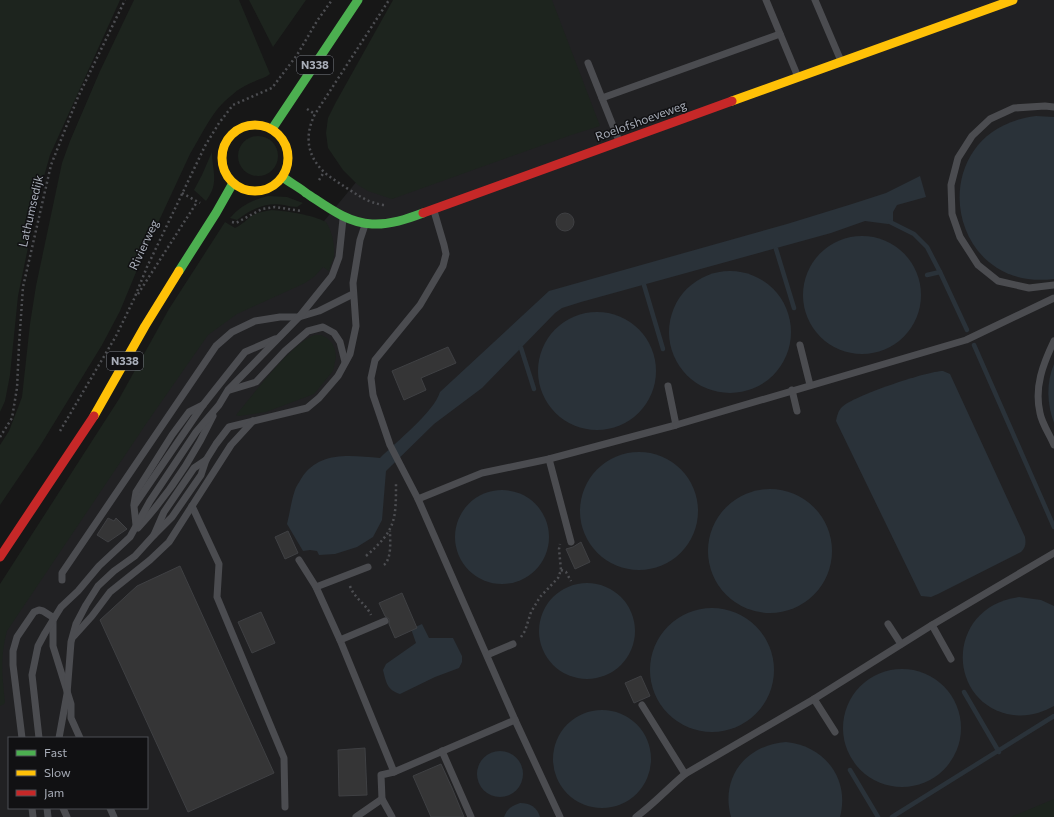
<svg xmlns="http://www.w3.org/2000/svg" width="1054" height="817" viewBox="0 0 1054 817" font-family="Commissioner,sans-serif">
	<rect width="100%" height="100%" fill="#171717"/>
	<!-- built -->
	<path fill="#212123" fill-rule="evenodd" d="M474,0h580v817h-1054v-191l210,-305 96,-78 84,-102zM9,738h138v70h-138z"/>
	<!-- green -->
	<g fill="#1d241e">
		<polygon points="0,0 120,0 50,155 39,194 18,296 10,375 5,401 0,412"/>
		<path d="M134,0h105l31,74c-5,4 -11,5 -17,8 -7,3 -15,7 -21,13 -20,15 -29,38 -42,59l-46,99 -24,58 -18,34 -62,101 -40,59v-60l9,-14 13,-34 8,-73 6,-38 26,-123 8,-22 30,-70z"/>
		<polygon points="249,0 306,0 273,47"/>
		<polygon points="393,0 552,0 600,126 571,135 392,199 368,191 358,185 343,170 328,148 326,133 328,118 336,102"/>
		<circle cx="258" cy="156" r="20"/>
		<path d="M212,152c0,20 8,30 -6,49l-12,-11 8,-15z"/>
		<path d="M268,196l19,1 16,6 -6,4c-4,0 -8,-1 -13,-2 -18,-3 -33,4 -47,15l-7,-2c10,-12 22,-18 38,-22z"/>
		<path d="M272,210c15,1 41,5 54,12 6,9 9,23 8,34 -1,5 -4,10 -5,15l-6,-4 -8,9 -10,7 -68,31 -29,21 -60,86 -141,210c-7,25 -5,45 -2,71l-1,2 -4,2v-122l119,-185 50,-90 56,-87 10,6c7,-3 12,-9 18,-13 6,-3 12,-4 19,-5z"/>
		<path d="M315,335h6l6,3 5,5 3,7 1,7 -3,14 -19,23 -48,18 -27,4 -3,-1c17,-20 56,-73 79,-80z"/>
		<polygon points="1054,799 1054,817 1011,817"/>
	</g>
	<!-- water -->
	<g fill="#2a3239">
		<path d="M1036,116l18,1v162c-111,14 -133,-149 -18,-163z"/>
		<path d="M920,176l6,21 -29,8 -4,7v9l-5,3 -23,-3 -34,12 -250,69 -19,6 -7,5 -73,75 -48,36 -48,47 -4,49 -9,17 -16,10 -22,7 -16,1 -2,-4 -7,-1 -7,1 -16,-27c3,-11 4,-23 8,-34 1,-4 4,-7 6,-11 18,-29 50,-23 79,-21 16,-16 54,-46 60,-66l109,-101 238,-67 65,-20 34,-11z"/>
		<circle cx="862" cy="295" r="59"/>
		<circle cx="730" cy="332" r="61"/>
		<circle cx="597" cy="371" r="59"/>
		<path d="M1054,364v59c-7,-19 -8,-40 0,-59z"/>
		<path d="M943,371l7,3 75,163c1,6 1,10 -4,15l-83,42 -7,3 -10,-1 -85,-175c1,-5 2,-10 6,-14 11,-11 85,-36 101,-36z"/>
		<circle cx="639" cy="511" r="59"/>
		<circle cx="770" cy="551" r="62"/>
		<circle cx="502" cy="537" r="47"/>
		<circle cx="587" cy="631" r="48"/>
		<path d="M1019,597l22,3 13,6v100c-13,7 -26,11 -41,9 -67,-10 -69,-108 6,-118z"/>
		<circle cx="712" cy="670" r="62"/>
		<path d="M422,624l7,14h24l9,18v6l-3,6 -24,9 -35,17c-13,-4 -14,-12 -17,-24l3,-6 30,-21 -5,-14z"/>
		<circle cx="902" cy="728" r="59"/>
		<circle cx="602" cy="759" r="49"/>
		<path d="M786,742c39,4 64,37 54,75h-109c-11,-40 15,-72 55,-75z"/>
		<circle cx="500" cy="774" r="23"/>
		<path d="M520,803c10,0 17,4 20,14h-36c3,-8 7,-11 16,-14z"/>
	</g>
	<g fill="none" stroke-linecap="round" stroke-linejoin="round">
		<!-- stream -->
		<g stroke="#2a3239" stroke-width="4.5">
			<polyline points="890,222 914,234 927,247 940,272"/>
			<polyline points="776,249 794,308"/>
			<polyline points="927,275 940,272 967,330"/>
			<polyline points="644,285 663,349"/>
			<polyline points="974,345 1054,527"/>
			<polyline points="521,348 534,389"/>
			<polyline points="964,692 999,752"/>
			<polyline points="850,770 878,817"/>
			<polyline points="892,817 1054,716"/>
		</g>
	</g>
	<!-- building -->
	<g fill="#353536" stroke="#3f4043">
		<circle cx="565" cy="222" r="9"/>
		<polygon points="448,347 456,363 421,378 426,390 404,400 392,371"/>
		<polygon points="108,518 114,521 116,518 127,529 108,542 97,535"/>
		<polygon points="288,531 298,553 285,559 275,537"/>
		<polygon points="581,542 590,562 575,569 566,549 573,547"/>
		<polygon points="180,566 274,773 188,812 100,620 137,586"/>
		<polygon points="402,593 417,628 395,638 389,624 389,619 385,616 379,603"/>
		<polygon points="261,612 275,643 252,653 238,622"/>
		<polygon points="641,676 650,696 634,703 625,683"/>
		<polygon points="365,748 367,795 339,796 338,750"/>
		<polygon points="441,764 452,788 464,817 431,817 413,776"/>
	</g>
	<g fill="none" stroke-linecap="round" stroke-linejoin="round">
		<!-- path -->
		<g stroke="#4d4e52" stroke-width="2.5" stroke-dasharray="2 3" stroke-linecap="butt">
			<polyline points="307,109 315,114"/>
			<polyline points="319,180 324,172"/>
			<polyline points="182,193 200,203"/>
			<path d="M384,205c-16,-2 -26,-10 -39,-18 -7,-5 -16,-10 -22,-16 -17,-17 -18,-37 -8,-57l74,-114"/>
			<polyline points="232,222 236,223 262,209 275,207 301,211"/>
			<polyline points="138,294 197,202"/>
			<polyline points="60,431 116,336 134,299 147,267 205,146 219,123 233,105 272,88 297,55 317,21 332,0"/>
			<polyline points="0,437 12,418 17,388 19,345 23,287 51,165 78,97 125,0"/>
			<path d="M366,556c30,-26 30,-36 30,-74"/>
			<path d="M384,565c8,-7 6,-24 6,-34"/>
			<polyline points="561,570 566,572 571,581"/>
			<path d="M350,586c4,12 16,18 21,29"/>
			<polyline points="521,637 525,631 531,612 540,597 558,578 561,570 559,549 560,544"/>
		</g>
		<!-- lane -->
		<g stroke="#4b4c50" stroke-width="7">
			<polyline points="766,0 798,77"/>
			<polyline points="815,0 841,61"/>
			<polyline points="588,63 619,141"/>
			<polyline points="602,98 780,34"/>
			<polyline points="1054,107 1045,106 1014,108 990,119 972,136 958,158 951,185 952,214 960,237 978,265 998,281 1029,288 1054,285"/>
			<polyline points="434,211 444,245 446,254 443,266 420,305 375,360 371,378 373,395 390,445 418,499 482,473 549,459 676,425 668,386"/>
			<path d="M1054,341c-11,23 -20,46 -14,72 2,11 10,22 14,32"/>
			<polyline points="800,345 810,385"/>
			<polyline points="230,390 256,382 285,351 308,331 323,327 334,333 340,342 345,362"/>
			<polyline points="792,390 797,411"/>
			<polyline points="676,425 966,340 1054,298"/>
			<polyline points="549,459 571,542"/>
			<polyline points="418,499 515,720 560,817"/>
			<polyline points="134,504 136,492 172,435 189,412 203,405"/>
			<polyline points="192,506 219,564 217,597 284,758 285,807"/>
			<polyline points="136,525 134,506 203,405 245,352 275,339"/>
			<path d="M138,528c30,-33 56,-72 75,-112"/>
			<polyline points="154,535 172,517 201,475 206,460 216,444 229,427 307,408 319,398 338,376 350,354 356,326 353,283 360,240 365,225"/>
			<polyline points="299,560 316,587 340,640 394,772"/>
			<polyline points="62,580 62,573 216,346 232,332 255,321 280,317 299,317 319,311 353,294"/>
			<polyline points="316,587 368,567"/>
			<polyline points="53,620 53,646 71,704 71,718 80,738"/>
			<polyline points="888,624 901,644"/>
			<polyline points="932,625 951,659"/>
			<polyline points="74,636 92,616 110,592 150,560 169,542 231,445 253,421"/>
			<polyline points="340,640 385,621"/>
			<polyline points="487,655 513,644"/>
			<polyline points="814,699 835,732"/>
			<polyline points="642,705 685,774"/>
			<polyline points="22,738 13,665 13,651 17,637 34,612 39,610 43,611 54,618"/>
			<polyline points="39,738 32,675 38,646 45,633 61,607 78,591 99,566 130,537 150,501 196,432 219,405 228,390 299,317 332,276 339,257 343,219"/>
			<polyline points="59,738 67,694 71,642 76,624 86,605 98,586 114,571 135,556 154,535 164,512 194,468 206,460"/>
			<polyline points="442,751 471,817"/>
			<polyline points="32,808 33,817"/>
			<polyline points="47,808 48,817"/>
			<polyline points="63,808 67,817"/>
			<polyline points="110,808 114,817"/>
			<polyline points="356,817 382,799"/>
			<polyline points="392,817 382,799 381,775 394,772 515,720"/>
			<path d="M636,817c18,-13 32,-29 49,-43l129,-75 118,-74 122,-72"/>
		</g>
		<!-- fast -->
		<g stroke="#4caf50" stroke-width="9">
			<polyline points="272,129 358,0"/>
			<path d="M283,177c7,6 16,10 23,16 20,13 41,30 66,31 18,1 35,-5 51,-11"/>
			<polyline points="179,271 216,213 233,183"/>
		</g>
		<!-- slow -->
		<g stroke="#ffc107" stroke-width="9">
			<polyline points="732,101 1013,0"/>
			<circle cx="255" cy="158" r="33"/>
			<polyline points="94,416 145,326 179,271"/>
		</g>
		<!-- jam -->
		<g stroke="#c62828" stroke-width="9">
			<polyline points="423,213 732,101"/>
			<polyline points="0,557 94,416"/>
		</g>
	</g>
	<g text-anchor="middle" stroke-width="3" stroke-linejoin="round" paint-order="stroke">
		<!-- shield labels -->
		<g fill="#111113" stroke="#7b7e86" stroke-width="1">
			<rect x="297" y="56" width="36" height="18" rx="3"/>
			<rect x="107" y="352" width="36" height="18" rx="3"/>
		</g>
		<g font-size="11" font-weight="bold" fill="#a8adb8">
			<text x="315" y="69">N338</text>
			<text x="125" y="365">N338</text>
		</g>
		<!-- street labels -->
		<g font-size="12" fill="#a8adb8" stroke="#111113">
			<text transform="translate(641 121) rotate(-20)" y="4">Roelofshoeveweg</text>
			<text transform="translate(31 211) rotate(-77)" y="4">Lathumsedijk</text>
			<text transform="translate(144 245) rotate(-65)" y="4">Rivierweg</text>
		</g>
	</g>
	<!-- legend -->
	<rect x="8" y="737" width="140" height="72" fill="#111113" stroke="#4d4f55"/>
	<rect x="16" y="750" width="20" height="6" fill="#4caf50" stroke="#4d4f55"/>
	<text x="44" y="757" font-size="12" fill="#a8adb8">Fast</text>
	<rect x="16" y="770" width="20" height="6" fill="#ffc107" stroke="#4d4f55"/>
	<text x="44" y="777" font-size="12" fill="#a8adb8">Slow</text>
	<rect x="16" y="790" width="20" height="6" fill="#c62828" stroke="#4d4f55"/>
	<text x="44" y="797" font-size="12" fill="#a8adb8">Jam</text>
</svg>
